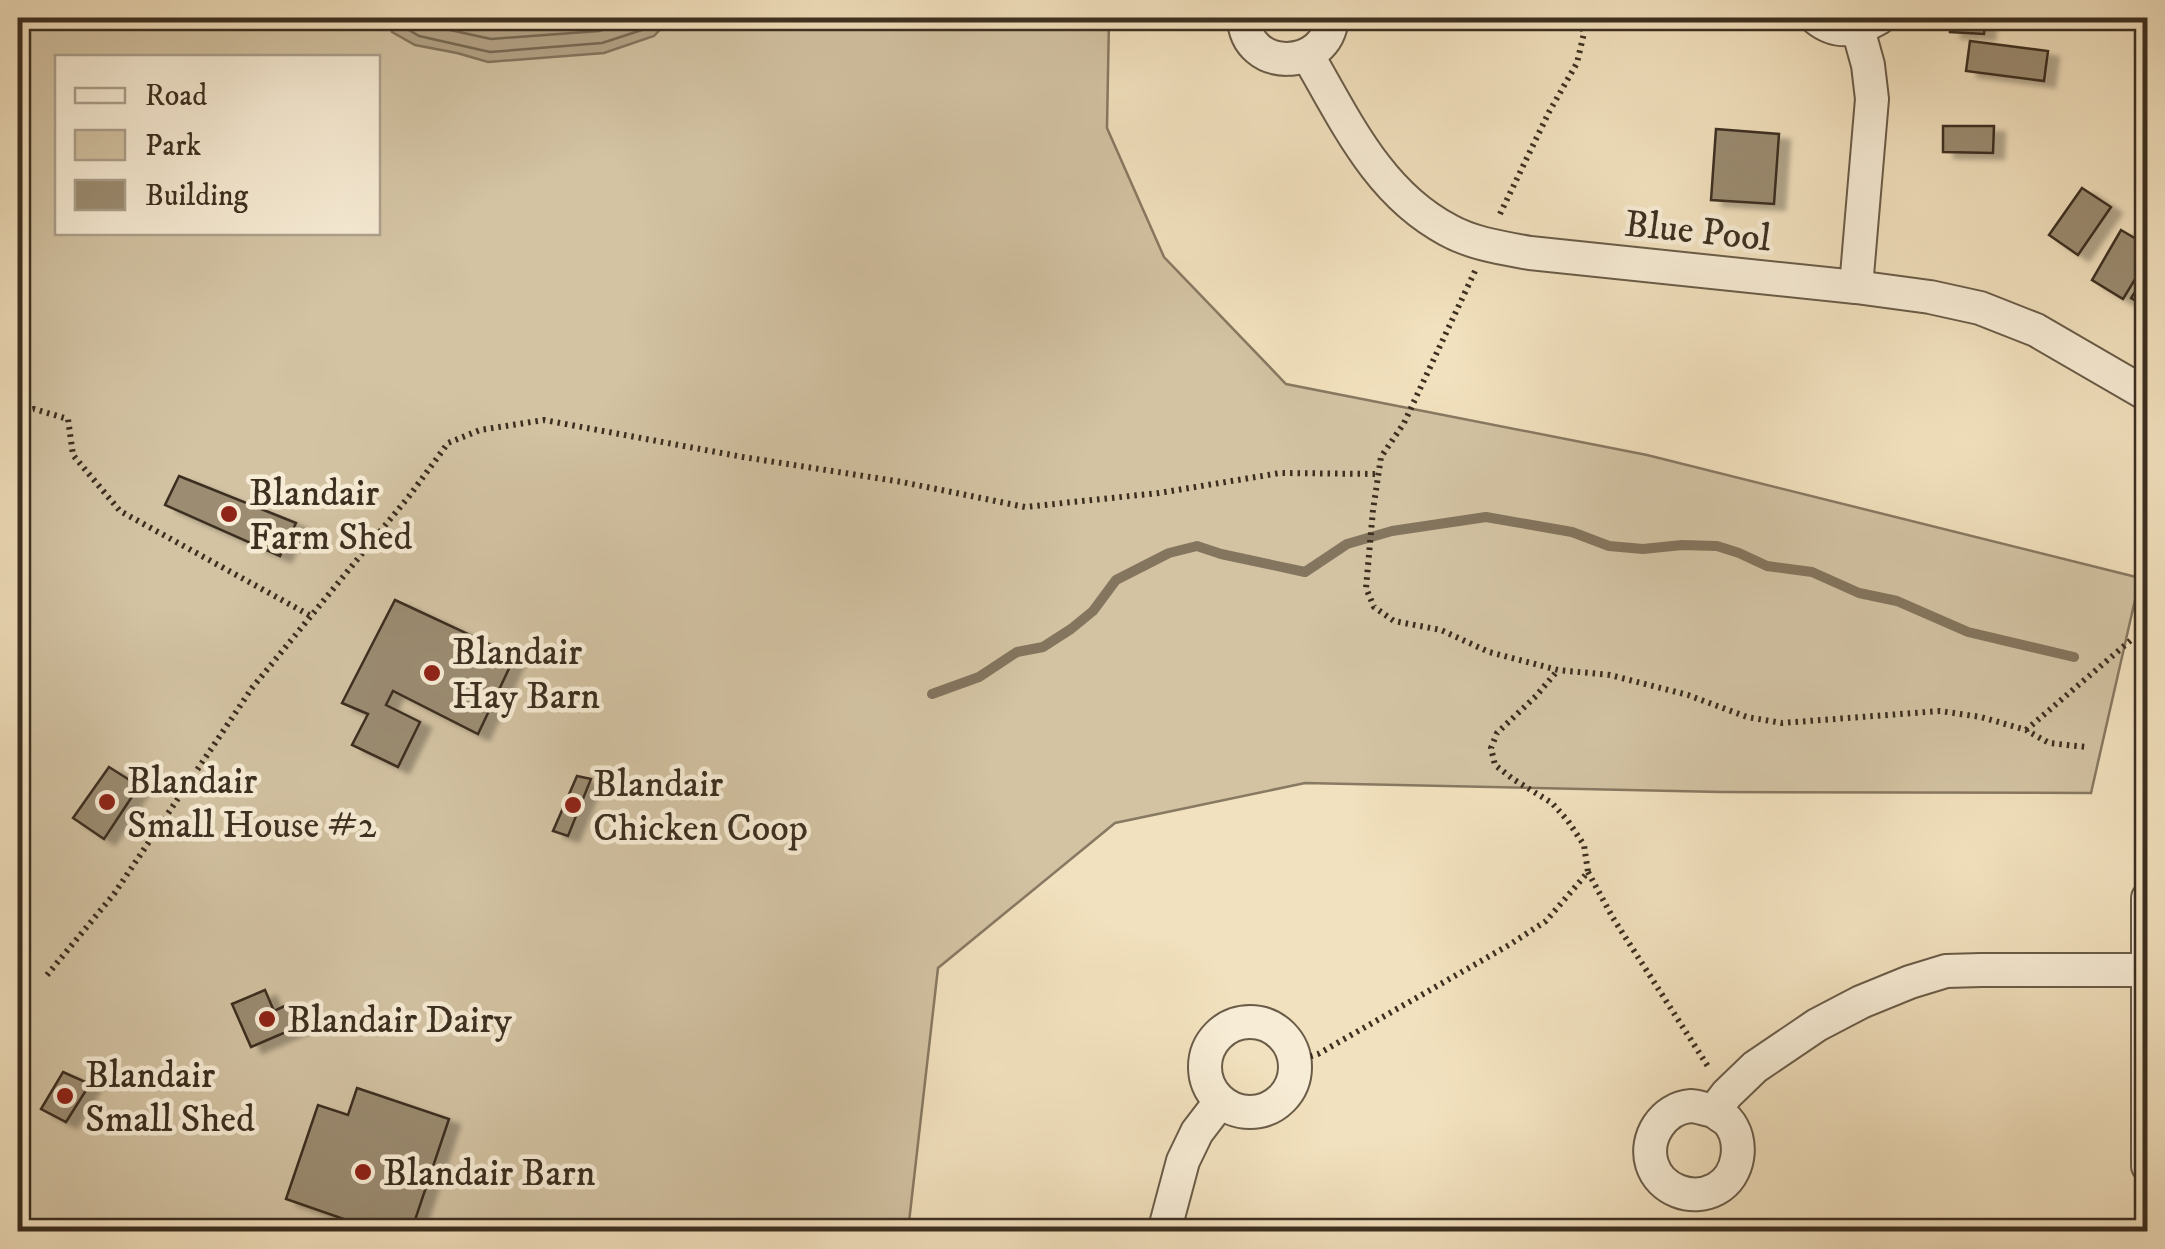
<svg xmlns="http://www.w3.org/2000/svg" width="2165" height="1249" viewBox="0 0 2165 1249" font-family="'IM FELL DW Pica',serif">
	<defs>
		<filter id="shadow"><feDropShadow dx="11" dy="6" stdDeviation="2.5" flood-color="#0004"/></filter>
	</defs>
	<rect width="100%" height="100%" fill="#f2e1be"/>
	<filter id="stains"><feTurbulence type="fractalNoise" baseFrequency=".002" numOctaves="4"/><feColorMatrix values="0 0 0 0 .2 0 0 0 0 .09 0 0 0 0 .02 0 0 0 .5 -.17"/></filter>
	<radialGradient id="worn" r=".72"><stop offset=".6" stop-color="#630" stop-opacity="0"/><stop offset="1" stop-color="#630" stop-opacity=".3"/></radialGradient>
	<!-- green -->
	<path fill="#d3c3a3" stroke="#887962" stroke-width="2.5" fill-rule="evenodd" d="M18,18h1091l-2,110 57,129 122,127 361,71 493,123 -49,215 -370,-1 -416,-9 -190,40 -177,145 -30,263h-890zM58,58h320v174h-320z"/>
	<!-- water -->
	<polygon fill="#b4a488" stroke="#84755e" stroke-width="2.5" points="390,18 671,18 654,36 604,53 488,62 457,53 415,45 392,32"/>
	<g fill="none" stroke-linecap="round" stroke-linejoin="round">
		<!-- shore -->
		<g stroke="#786a54" stroke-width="2.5">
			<polyline points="400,18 402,26 419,36 490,52 602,43 648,28 657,18"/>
			<polyline points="413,18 423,24 491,39 599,31 639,18"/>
			<polyline points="470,18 493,24 581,18"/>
		</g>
		<!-- stream -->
		<polyline stroke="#84755e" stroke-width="10" points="932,694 979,677 1017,652 1043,647 1071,629 1093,611 1116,580 1169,553 1197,546 1221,554 1305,572 1347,544 1392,531 1486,517 1572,532 1609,546 1643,549 1682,545 1717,546 1739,553 1767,566 1812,572 1859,593 1897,601 1968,632 2074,657"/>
	</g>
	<!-- building -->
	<g fill="#9b8c72" stroke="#3c2f20" stroke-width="2.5" filter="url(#shadow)">
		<polygon points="1951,18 1986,18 1984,34 1950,32"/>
		<polygon points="1970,41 2048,51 2044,81 1966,71"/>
		<polygon points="1943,126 1994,126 1993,153 1943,152"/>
		<polygon points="1716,129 1779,134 1774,204 1711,200"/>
		<polygon points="2082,188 2111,207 2078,255 2049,235"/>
		<polygon points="2121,230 2148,246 2148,258 2123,299 2092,280"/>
		<polygon points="2148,272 2148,308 2131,298"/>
		<polygon points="179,476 296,523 280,556 165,505"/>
		<polygon points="395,600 515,656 478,734 393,691 386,705 420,722 398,767 352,745 368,714 342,703"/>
		<polygon points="109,767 139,786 104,839 73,818"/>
		<polygon points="577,776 591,779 568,836 553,831"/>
		<polygon points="265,990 274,1011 289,1004 300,1026 251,1047 232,1004"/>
		<polygon points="63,1072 90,1084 66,1122 41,1109"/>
		<polygon points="357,1088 449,1119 411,1232 381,1232 286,1199 318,1105 348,1115"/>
	</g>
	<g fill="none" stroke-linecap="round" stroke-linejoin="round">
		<!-- minor casing -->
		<g stroke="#6a5c48" stroke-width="36">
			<g id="minor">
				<path d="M1244,18c2,55 83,54 88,0"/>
				<path d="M1816,18c21,17 41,13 63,0"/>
				<path d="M1308,56c38,65 70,137 140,174 25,14 55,18 82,23l326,34 74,10 50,11 56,22 112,65"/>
				<polyline points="1856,287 1872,99 1868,65 1858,29"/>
				<polyline points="2148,898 2148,1166"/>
				<circle cx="1250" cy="1067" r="45"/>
				<path d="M1714,1111c1,1 12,9 13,9 18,20 13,56 -11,69 -24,13 -56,1 -64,-25 -8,-26 11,-56 39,-58 6,0 16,4 23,5l13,-17 28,-27 62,-42 44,-23 49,-20 36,-11 35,-1h167"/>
				<polyline points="1164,1232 1183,1161 1197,1132 1220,1102"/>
			</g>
		</g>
		<!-- path -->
		<g stroke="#3c2f20" stroke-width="6" stroke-dasharray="2.5 5" stroke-linecap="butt">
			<polyline points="1500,214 1549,112 1577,63 1584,33 1579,18"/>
			<polyline points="1475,271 1404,423 1381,457 1373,510 1366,588 1374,607 1394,621 1441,630 1489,652 1558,670 1610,675 1688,695 1747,717 1782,723 1940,711 1981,717 2026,730 2049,743 2086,747"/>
			<polyline points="18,413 34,409 68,419 73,455 120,511 311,616"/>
			<polyline points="2026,730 2131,640"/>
			<polyline points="1588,872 1613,918 1709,1068"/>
			<polyline points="47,975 114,894 252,688 410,495 448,443 480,430 544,420 743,457 902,482 1025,507 1159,493 1280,473 1378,474"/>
			<polyline points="1296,1061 1318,1054 1509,945 1546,921 1588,872 1584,845 1568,821 1552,803 1513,779 1495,765 1491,748 1497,733 1536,696 1558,670"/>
		</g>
		<!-- minor -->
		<use href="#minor" stroke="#f7ecd5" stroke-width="32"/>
	</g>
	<!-- markers -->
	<g fill="#8f2418" stroke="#f7ecd5" stroke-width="4">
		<circle cx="229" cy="514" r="10"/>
		<circle cx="432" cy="673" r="10"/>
		<circle cx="107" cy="802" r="10"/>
		<circle cx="573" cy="805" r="10"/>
		<circle cx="267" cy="1019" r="10"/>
		<circle cx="65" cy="1096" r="10"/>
		<circle cx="363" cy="1172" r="10"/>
	</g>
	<g text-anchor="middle" stroke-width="9" stroke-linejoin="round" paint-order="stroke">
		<!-- street labels -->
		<g font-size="38" fill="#3c2f20" stroke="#f7ecd5">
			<text transform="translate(1698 230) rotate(6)" y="13">Blue Pool</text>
		</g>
		<!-- poi labels -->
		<g font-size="38" fill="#3c2f20" stroke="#f7ecd5" text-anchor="start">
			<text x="249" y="505">Blandair<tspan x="249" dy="44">Farm Shed</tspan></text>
			<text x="452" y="664">Blandair<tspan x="452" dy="44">Hay Barn</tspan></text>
			<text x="127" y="793">Blandair<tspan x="127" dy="44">Small House #2</tspan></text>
			<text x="593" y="796">Blandair<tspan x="593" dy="44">Chicken Coop</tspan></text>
			<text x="287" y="1032">Blandair Dairy</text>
			<text x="85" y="1087">Blandair<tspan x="85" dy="44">Small Shed</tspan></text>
			<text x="383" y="1185">Blandair Barn</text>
		</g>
	</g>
	<!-- margin -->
	<rect width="2165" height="1249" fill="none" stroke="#f2e1be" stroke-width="60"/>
	<rect x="20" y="20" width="2125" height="1209" fill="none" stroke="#3c2f20" stroke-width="5"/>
	<rect x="30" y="30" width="2105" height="1189" fill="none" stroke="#3c2f20" stroke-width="2.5"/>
	<!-- legend -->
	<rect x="55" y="55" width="325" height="180" fill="#f7ecd5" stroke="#aca08d" stroke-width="2.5"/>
	<rect x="75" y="88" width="50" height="15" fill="#f7ecd5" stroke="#aca08d" stroke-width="2.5"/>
	<text x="145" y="105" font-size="30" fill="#3c2f20">Road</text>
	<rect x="75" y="130" width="50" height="30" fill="#d3c3a3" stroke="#aca08d" stroke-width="2.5"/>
	<text x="145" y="155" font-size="30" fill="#3c2f20">Park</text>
	<rect x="75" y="180" width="50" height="30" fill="#9b8c72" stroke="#aca08d" stroke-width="2.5"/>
	<text x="145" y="205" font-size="30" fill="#3c2f20">Building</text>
	<rect width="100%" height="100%" filter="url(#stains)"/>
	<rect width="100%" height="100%" fill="url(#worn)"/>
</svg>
